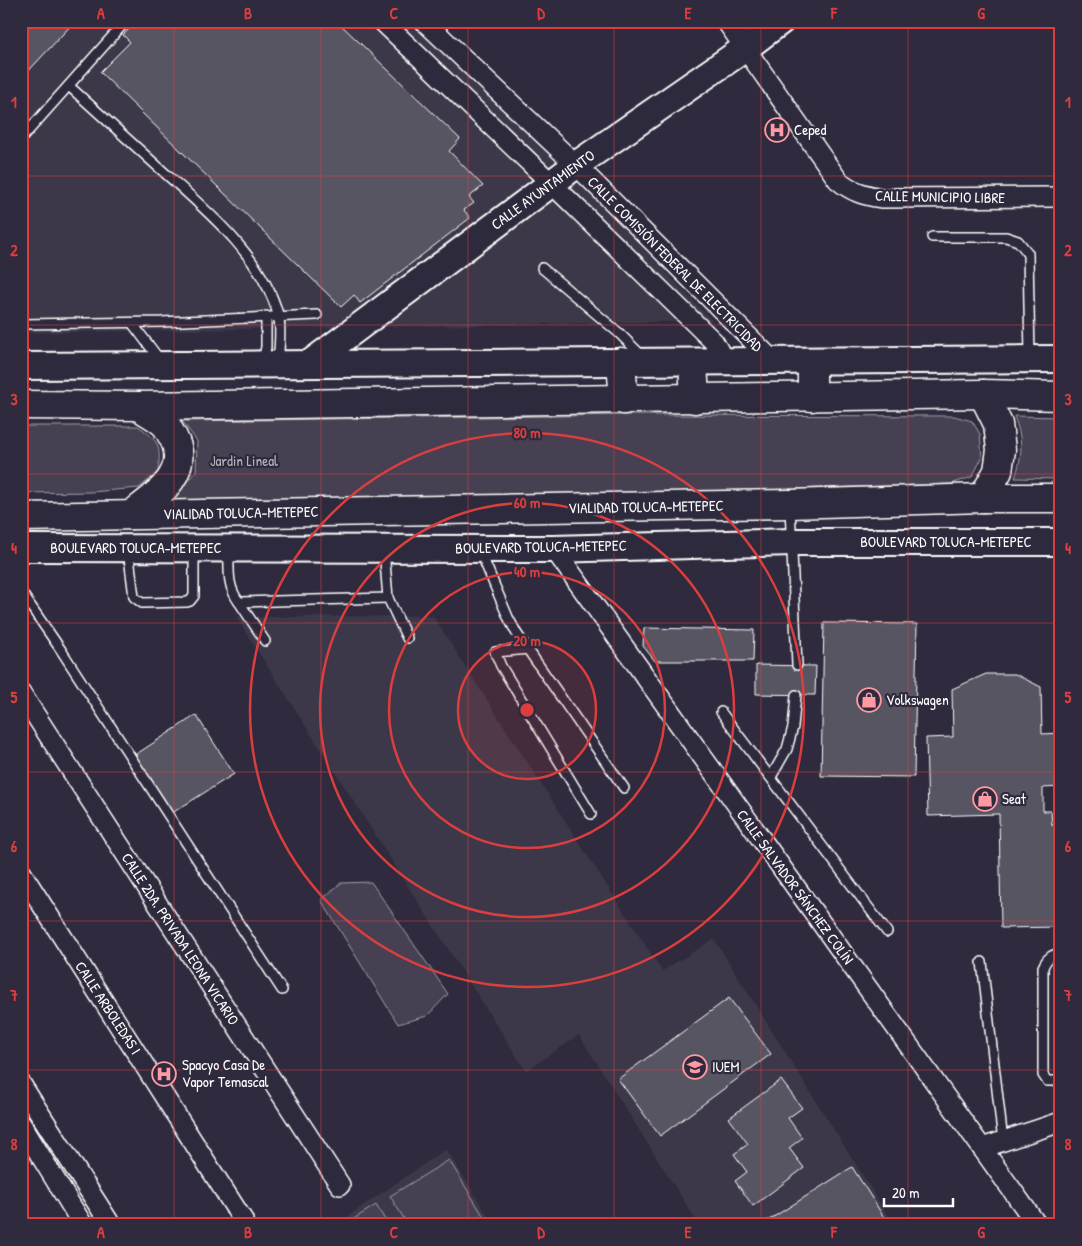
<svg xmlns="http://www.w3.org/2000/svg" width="1082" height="1246" viewBox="0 0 1082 1246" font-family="'Patrick Hand',sans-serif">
	<rect width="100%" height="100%" fill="#2f2a3d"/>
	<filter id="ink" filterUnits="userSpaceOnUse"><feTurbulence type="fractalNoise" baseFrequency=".02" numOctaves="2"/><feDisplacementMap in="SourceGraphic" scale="10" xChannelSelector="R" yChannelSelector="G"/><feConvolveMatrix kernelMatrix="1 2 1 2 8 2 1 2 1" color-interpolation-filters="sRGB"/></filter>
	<g filter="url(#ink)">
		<!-- built -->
		<g fill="#3c3749">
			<polygon points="21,21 425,21 713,321 21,333"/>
			<polygon points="433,616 662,971 714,939 894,1225 699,1225 579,1035 526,1071 236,617"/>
			<polygon points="446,1149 494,1225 335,1225"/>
		</g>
		<!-- green -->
		<g fill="#464152" stroke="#a2a0a8">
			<polygon points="632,415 954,416 972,421 980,434 982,458 972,477 951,484 629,494 169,503 196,471 197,441 182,421"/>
			<path d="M1014,416l47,1v62l-46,-1c8,-24 8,-38 -1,-62z"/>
			<path d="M21,426h117c22,15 23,21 20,46l-19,16 -48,4 -70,1z"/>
			<polygon points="371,882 448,994 427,1016 398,1024 321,900 341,883"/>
			<polygon points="449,1160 489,1225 408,1225 390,1196"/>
			<polygon points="376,1205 388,1225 344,1225"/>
		</g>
		<!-- building -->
		<g fill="#595564" stroke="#fff">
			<polygon points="21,21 75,21 21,79"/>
			<polygon points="137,21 337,21 460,139 449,151 483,186 469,197 474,203 464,210 470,218 360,303 354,295 341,307 100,72 130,42 123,35"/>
			<polygon points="824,623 917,624 914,777 821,776"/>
			<polygon points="644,628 754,630 753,661 655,661 643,646"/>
			<polygon points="756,665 816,666 815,695 756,694"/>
			<polygon points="986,674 1015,674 1041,687 1042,734 1061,733 1061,787 1043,788 1043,811 1051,811 1052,825 1061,825 1061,927 1001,928 999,814 928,816 926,738 953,737 952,689"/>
			<polygon points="196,715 234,774 172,813 135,755"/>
			<polygon points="729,998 771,1054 660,1136 618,1079"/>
			<polygon points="781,1080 802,1108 788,1118 802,1138 789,1148 804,1168 753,1206 735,1181 747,1172 734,1154 748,1144 729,1118"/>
			<polygon points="852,1167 889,1225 761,1225"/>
		</g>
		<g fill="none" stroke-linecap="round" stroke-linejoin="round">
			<!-- service casing -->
			<g stroke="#fff" stroke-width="12">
				<g id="service">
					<path d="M69,86c29,26 58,53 87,79 45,41 105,88 122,149 4,13 1,35 0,49"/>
					<polyline points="21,139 126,21"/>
					<polyline points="932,237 1006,237 1018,241 1028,253 1030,357"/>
					<polyline points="542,268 619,333 643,357"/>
					<polyline points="132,323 160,360"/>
					<polyline points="21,324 161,322 317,315"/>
					<polyline points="263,361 266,347 266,316"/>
					<polyline points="790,507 797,665"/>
					<polyline points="128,549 134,597 142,603 187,602 190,601 194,596 194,550"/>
					<path d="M229,551c0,20 -2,35 10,51l149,-4 -4,-48"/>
					<polyline points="480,551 508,617 517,634 624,788"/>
					<polyline points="21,592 61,650 282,990"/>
					<polyline points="388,598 407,638"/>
					<polyline points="239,602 265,641"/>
					<polyline points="529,649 495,652 501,666 591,814"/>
					<polyline points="721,712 887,932"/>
					<polyline points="771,777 787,749 793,727 796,695"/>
					<path d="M1061,953c-10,2 -14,5 -18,14v108l4,6h14"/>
					<polyline points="982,962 1003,1141"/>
				</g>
			</g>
			<!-- minor casing -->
			<g stroke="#fff" stroke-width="22">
				<g id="minor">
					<polyline points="382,21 552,184 714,342 719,351 721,361"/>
					<polyline points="424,21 576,165 774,362"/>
					<path d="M726,21l112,159c14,12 26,15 43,18l180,-1"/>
					<polyline points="554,549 1037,1225"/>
					<polyline points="21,693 340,1185"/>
					<polyline points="21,872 243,1220"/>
					<polyline points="21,1084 111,1225"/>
					<polyline points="21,1124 83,1225"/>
					<polyline points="982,1148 1061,1122"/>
				</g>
			</g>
			<!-- secondary casing -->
			<g stroke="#fff" stroke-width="30">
				<g id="secondary">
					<polyline points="309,364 576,165 744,49 781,21"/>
					<polyline points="21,366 1061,359"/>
					<polyline points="21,548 554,549 793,542 1061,542"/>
				</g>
			</g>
			<!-- trunk casing -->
			<g stroke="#fff" stroke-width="31">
				<g id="trunk">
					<polyline points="621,362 624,400"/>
					<polyline points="693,363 695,399"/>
					<polyline points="812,397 812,362"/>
					<polyline points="21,405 139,406 983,394 1061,396"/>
					<polyline points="983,498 998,471 1001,450 998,424 983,394"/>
					<path d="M131,515c25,-19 61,-42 42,-78 -3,-4 -5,-10 -8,-13 -7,-7 -18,-12 -26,-18"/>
					<polyline points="21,517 790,504 983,498 1061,498"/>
				</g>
			</g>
			<!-- service -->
			<use href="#service" stroke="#2f2a3d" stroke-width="9"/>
			<!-- minor -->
			<use href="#minor" stroke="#2f2a3d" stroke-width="19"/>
			<!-- secondary -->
			<use href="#secondary" stroke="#2f2a3d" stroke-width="26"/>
			<!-- trunk -->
			<use href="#trunk" stroke="#2f2a3d" stroke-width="28"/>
		</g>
	</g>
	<!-- grid -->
	<path fill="none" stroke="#da3e3e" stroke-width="1" stroke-opacity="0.55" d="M174,21v1204M321,21v1204M468,21v1204M614,21v1204M761,21v1204M908,21v1204M21,176h1040M21,325h1040M21,474h1040M21,623h1040M21,772h1040M21,921h1040M21,1070h1040"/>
	<!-- distance rings -->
	<circle cx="527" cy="710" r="69" fill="#da3e3e" fill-opacity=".12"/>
	<g fill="none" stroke="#da3e3e" stroke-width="2.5">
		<circle cx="527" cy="710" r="69"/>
		<circle cx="527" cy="710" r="138"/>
		<circle cx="527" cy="710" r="207"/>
		<circle cx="527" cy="710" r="277"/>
	</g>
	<!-- icons -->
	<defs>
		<g id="hospital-ring" transform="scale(1.25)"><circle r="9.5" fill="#2f2a3d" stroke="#ff9aa2" stroke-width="1.5"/><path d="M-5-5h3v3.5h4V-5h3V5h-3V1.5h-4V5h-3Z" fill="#ff9aa2"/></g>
		<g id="shop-ring" transform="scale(1.25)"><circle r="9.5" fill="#2f2a3d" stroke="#ff9aa2" stroke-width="1.5"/><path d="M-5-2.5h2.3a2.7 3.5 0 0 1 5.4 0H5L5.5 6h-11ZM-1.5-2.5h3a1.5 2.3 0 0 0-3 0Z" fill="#ff9aa2"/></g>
		<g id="university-ring" transform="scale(1.25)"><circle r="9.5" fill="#2f2a3d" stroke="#ff9aa2" stroke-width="1.5"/><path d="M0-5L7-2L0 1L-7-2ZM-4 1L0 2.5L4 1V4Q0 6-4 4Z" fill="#ff9aa2"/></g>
	</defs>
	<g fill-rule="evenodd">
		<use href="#hospital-ring" x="777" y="130"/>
		<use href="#shop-ring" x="869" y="700"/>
		<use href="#shop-ring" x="985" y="799"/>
		<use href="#university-ring" x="695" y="1067"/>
		<use href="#hospital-ring" x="164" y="1074"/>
	</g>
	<g text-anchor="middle" stroke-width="4.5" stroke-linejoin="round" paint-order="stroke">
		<!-- poi labels -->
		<g font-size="15" fill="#fff" stroke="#2f2a3d" text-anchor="start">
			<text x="794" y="135">Ceped</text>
			<text x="886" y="705">Volkswagen</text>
			<text x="1002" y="804">Seat</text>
			<text x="182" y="1070">Spacyo Casa De<tspan x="182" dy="17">Vapor Temascal</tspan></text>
			<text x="712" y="1072">IUEM</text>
		</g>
		<!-- street labels -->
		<g font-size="15" fill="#fff" stroke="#2f2a3d">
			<text transform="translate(543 190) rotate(-36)" y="5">CALLE AYUNTAMIENTO</text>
			<text transform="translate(940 197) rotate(1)" y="5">CALLE MUNICIPIO LIBRE</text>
			<text transform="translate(675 264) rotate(45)" y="5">CALLE COMISIÓN FEDERAL DE ELECTRICIDAD</text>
			<text transform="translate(646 507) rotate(-1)" y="5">VIALIDAD TOLUCA-METEPEC</text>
			<text transform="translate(241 513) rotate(-1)" y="5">VIALIDAD TOLUCA-METEPEC</text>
			<text x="946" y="547">BOULEVARD TOLUCA-METEPEC</text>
			<text transform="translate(541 547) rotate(-1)" y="5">BOULEVARD TOLUCA-METEPEC</text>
			<text x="136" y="553">BOULEVARD TOLUCA-METEPEC</text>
			<text transform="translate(795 887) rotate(54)" y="5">CALLE SALVADOR SÁNCHEZ COLÍN</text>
			<text transform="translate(180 939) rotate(57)" y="5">CALLE 2DA. PRIVADA LEONA VICARIO</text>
			<text transform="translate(108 1008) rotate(57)" y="5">CALLE ARBOLEDAS I</text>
		</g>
		<!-- park labels -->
		<g font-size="15" fill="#b5b3ba" stroke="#2f2a3d">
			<text x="244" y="466">Jardin Lineal</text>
		</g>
	</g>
	<circle cx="527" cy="710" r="8" fill="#da3e3e" stroke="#2f2a3d" stroke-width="2.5"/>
	<g font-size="15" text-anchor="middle" font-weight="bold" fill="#da3e3e" stroke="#2f2a3d" stroke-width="4.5" stroke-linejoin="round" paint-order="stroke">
		<text x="527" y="438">80 m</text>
		<text x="527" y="508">60 m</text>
		<text x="527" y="577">40 m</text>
		<text x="527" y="646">20 m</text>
	</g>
	<!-- margin -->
	<rect width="1082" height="1246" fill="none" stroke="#2f2a3d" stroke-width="55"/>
	<!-- scale -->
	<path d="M884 1198v8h69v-8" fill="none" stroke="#ffffff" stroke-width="2.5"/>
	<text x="892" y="1198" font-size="15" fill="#ffffff" stroke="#2f2a3d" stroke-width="4" paint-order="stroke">20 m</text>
	<rect x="28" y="28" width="1026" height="1190" fill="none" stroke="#da3e3e" stroke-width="2"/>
	<g font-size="16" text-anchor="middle" font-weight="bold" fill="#da3e3e">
		<text x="101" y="19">A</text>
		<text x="248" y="19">B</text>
		<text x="394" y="19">C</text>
		<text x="541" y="19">D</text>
		<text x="688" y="19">E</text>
		<text x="834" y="19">F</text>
		<text x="981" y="19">G</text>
		<text x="14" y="108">1</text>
		<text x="1068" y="108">1</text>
		<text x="14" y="256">2</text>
		<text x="1068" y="256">2</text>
		<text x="14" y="405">3</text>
		<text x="1068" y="405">3</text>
		<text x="14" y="554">4</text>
		<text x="1068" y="554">4</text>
		<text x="14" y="703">5</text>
		<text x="1068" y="703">5</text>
		<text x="14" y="852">6</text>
		<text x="1068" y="852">6</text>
		<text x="14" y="1001">7</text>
		<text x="1068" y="1001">7</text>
		<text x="14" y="1150">8</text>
		<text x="1068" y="1150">8</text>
		<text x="101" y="1238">A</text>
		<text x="248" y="1238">B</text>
		<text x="394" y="1238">C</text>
		<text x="541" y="1238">D</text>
		<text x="688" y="1238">E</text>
		<text x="834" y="1238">F</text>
		<text x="981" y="1238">G</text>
	</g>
</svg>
